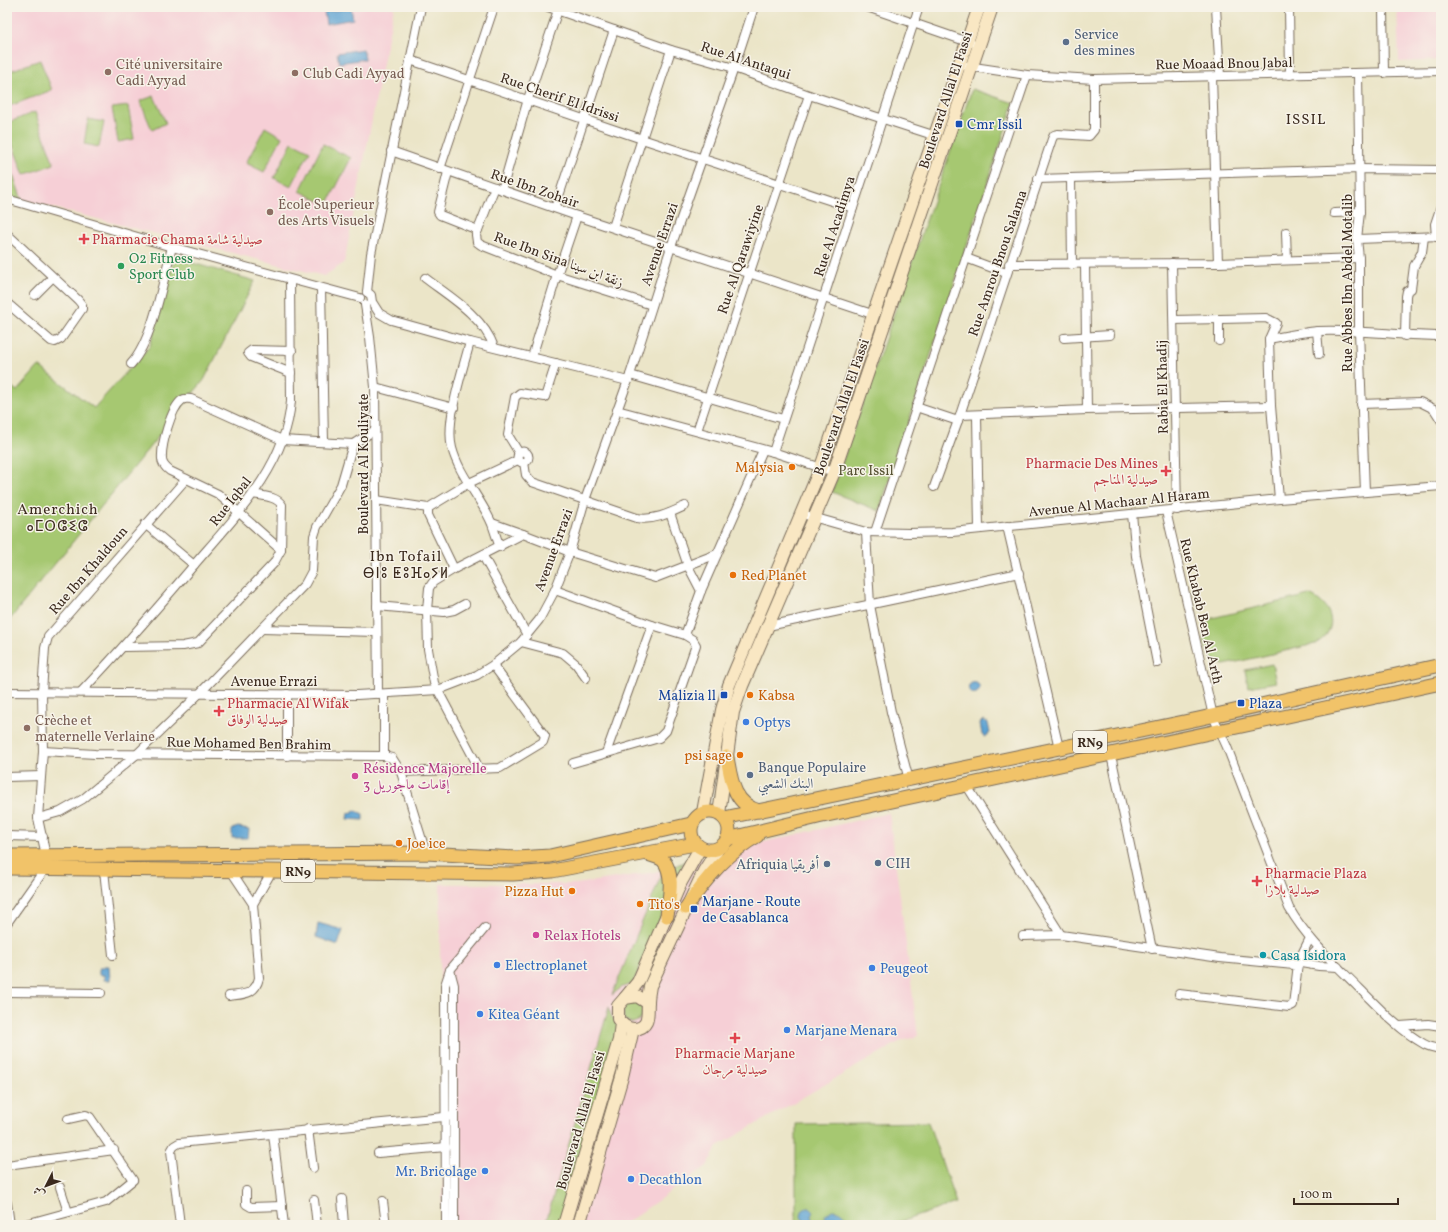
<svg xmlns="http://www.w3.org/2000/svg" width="1448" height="1232" viewBox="0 0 1448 1232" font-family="Vollkorn,Amiri,'Noto Sans Tifinagh',serif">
	<rect width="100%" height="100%" fill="#f7f3e8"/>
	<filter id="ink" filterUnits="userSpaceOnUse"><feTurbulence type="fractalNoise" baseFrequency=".025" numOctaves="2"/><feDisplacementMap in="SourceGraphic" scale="8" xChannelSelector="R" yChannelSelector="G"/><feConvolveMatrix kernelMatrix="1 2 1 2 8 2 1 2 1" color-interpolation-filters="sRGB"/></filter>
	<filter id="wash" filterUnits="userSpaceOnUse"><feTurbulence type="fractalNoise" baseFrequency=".012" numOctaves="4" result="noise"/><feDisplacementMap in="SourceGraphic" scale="16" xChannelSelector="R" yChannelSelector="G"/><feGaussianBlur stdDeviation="0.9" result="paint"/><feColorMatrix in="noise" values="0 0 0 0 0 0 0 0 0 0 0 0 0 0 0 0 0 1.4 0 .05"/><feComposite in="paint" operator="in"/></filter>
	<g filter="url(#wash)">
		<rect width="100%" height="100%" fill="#ebe5c8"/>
		<!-- built -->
		<g fill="#f6cfd6">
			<polygon points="7,7 394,7 344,263 324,276 22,200 7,157"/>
			<polygon points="1397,7 1441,7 1441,60 1399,62"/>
			<polygon points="889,813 918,1036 899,1042 718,1146 707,1166 623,1225 441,1225 447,1095 440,977 440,884 576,884 663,871 729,850"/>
		</g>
		<!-- green -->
		<g fill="#a6c871" stroke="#707948">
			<polygon points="40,60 52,90 7,107 7,72"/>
			<polygon points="972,89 1014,103 879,511 832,492"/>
			<polygon points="154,96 166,123 152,130 140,101"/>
			<polygon points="128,106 134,139 118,142 112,108"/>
			<polygon points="35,112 54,164 24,175 7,130 7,123"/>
			<polygon points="88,119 104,122 99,147 84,144"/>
			<polygon points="265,127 282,137 264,172 246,163"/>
			<polygon points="292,142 310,151 291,187 274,178"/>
			<polygon points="323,144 351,158 327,205 300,191"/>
			<polygon points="7,157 22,200 7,195"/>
			<polygon points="175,258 255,281 204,380 7,623 7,383 17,391 39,366 94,408 150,346"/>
			<path d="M1309,595c23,9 32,35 6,49l-91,21c-20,-6 -27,-32 -12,-47z"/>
			<polygon points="1272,664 1276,682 1248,687 1245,670"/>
			<polygon points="684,862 633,984 622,987 612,995 663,871"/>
			<path d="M635,1000l7,6c1,9 0,15 -10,17l-8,-3 -1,-16z"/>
			<polygon points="609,1007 611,1015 619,1027 561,1222 554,1225 545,1225"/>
			<polygon points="928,1122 956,1203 891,1225 796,1225 796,1124"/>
		</g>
		<!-- water -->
		<g fill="#5da3d3" stroke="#4c6678">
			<polygon points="351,8 353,19 326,24 324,12"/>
			<polygon points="363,49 365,59 339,63 337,53"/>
			<circle cx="974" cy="688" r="5.5"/>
			<polygon points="983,720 988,723 990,733 985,737 982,735 980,723"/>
			<polygon points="354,810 363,814 363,820 347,819 348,813 353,812"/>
			<polygon points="238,827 249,829 248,838 232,838 232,829"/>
			<polygon points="318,923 343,930 338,945 316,937"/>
			<polygon points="104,966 109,966 110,980 104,980 104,975 99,975 99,968 103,968"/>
			<polygon points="806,1208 810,1208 814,1212 811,1215 812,1220 806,1223 801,1217 802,1211"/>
			<path d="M832,1210c9,0 14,6 16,15h-27l5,-5 -1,-5z"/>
		</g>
	</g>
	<g filter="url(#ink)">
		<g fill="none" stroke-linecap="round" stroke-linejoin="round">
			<!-- street casing -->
			<g stroke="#796b5a" stroke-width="10">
				<g id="street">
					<polyline points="548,7 671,50 734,68 809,95 936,136"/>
					<polyline points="867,7 971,43"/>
					<polyline points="1216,7 1220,76"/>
					<polyline points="1289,7 1290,75"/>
					<polyline points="1383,7 1384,73"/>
					<polyline points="410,60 642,139 853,208"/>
					<polyline points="967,66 1027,75 1094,79 1441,71"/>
					<polyline points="1358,73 1360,212 1357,239 1359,258 1359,331 1365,492"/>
					<polyline points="1212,77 1218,263"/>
					<polyline points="391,151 577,216 875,315"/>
					<polyline points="440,169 494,7"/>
					<polyline points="448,172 438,212 440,215 478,230"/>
					<polyline points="1038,179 1360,169 1441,170"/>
					<polyline points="1071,179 1072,265"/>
					<polyline points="495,187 476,235 477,242 481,245 557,275 652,305"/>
					<polyline points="502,190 528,99 558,10"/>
					<polyline points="7,199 172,247 360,298"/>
					<polyline points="555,208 614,30"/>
					<polyline points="1334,213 1360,212"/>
					<polyline points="613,227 671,50"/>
					<polyline points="1286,232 1287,260"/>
					<polyline points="7,234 78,300 82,305 82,309 61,339 55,342 51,341 7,303"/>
					<polyline points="1436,237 1435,224 1441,206"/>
					<polyline points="1357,239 1441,236"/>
					<polyline points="966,258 1006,273"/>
					<polyline points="1172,263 1177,510"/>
					<polyline points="1009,264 1218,263 1359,258"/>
					<polyline points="1085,265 1087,410"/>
					<path d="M425,278c25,19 58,38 69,69"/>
					<polyline points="321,288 324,442"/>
					<polyline points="367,292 371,254 421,7"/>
					<polyline points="367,292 371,295 372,302 379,313 391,320 470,342 628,381"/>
					<polyline points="35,295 52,278"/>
					<polyline points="365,305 370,337 375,387 378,694"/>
					<polyline points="1174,320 1266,318 1276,323 1269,339 1271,406 1279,499"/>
					<polyline points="1317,331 1319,354"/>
					<polyline points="1405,336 1406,296 1407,291 1411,289 1414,266 1422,252 1424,237"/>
					<polyline points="1064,338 1110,335"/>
					<path d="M1269,339c16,-3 33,-7 49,-8 41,-2 82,5 123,5"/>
					<polyline points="1219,341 1219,319"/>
					<path d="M470,342c-7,27 -25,79 -18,106 7,27 29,50 40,76 3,8 5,16 8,23"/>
					<polyline points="532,357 557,275 577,216"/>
					<path d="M131,364c22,-24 32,-84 41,-117"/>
					<polyline points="291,373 251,357 248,353 252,350 292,351"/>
					<polyline points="630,375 783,419"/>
					<polyline points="375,387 454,408"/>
					<polyline points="1361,404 1420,402 1434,409 1441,420"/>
					<polyline points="916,407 958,421"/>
					<polyline points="617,410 773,452 834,472"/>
					<polyline points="960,415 1087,410 1271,406"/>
					<polyline points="977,416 979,529"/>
					<polyline points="697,431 809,95"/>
					<circle cx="523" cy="457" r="5.5"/>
					<polyline points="773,452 919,7"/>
					<polyline points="519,453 508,435 515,397 520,393 545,397 556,363"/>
					<path d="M524,462l2,13 6,7 105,36c17,3 33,-5 48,-12"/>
					<polyline points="934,487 960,415 1052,139 1054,135 1058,134 1089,136 1094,130 1094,79"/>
					<path d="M253,494c9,2 23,2 29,11l-1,45"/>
					<polyline points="376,500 428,508"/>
					<path d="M1166,511l47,205 14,31 62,161c18,31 45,55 70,80 20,20 40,42 65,56 5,3 11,4 17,5"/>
					<polyline points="670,513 688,566 701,591"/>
					<polyline points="802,514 866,532 909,533 952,532 1279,499 1441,486"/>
					<polyline points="1132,514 1136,556 1157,663"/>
					<polyline points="492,523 523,534"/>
					<polyline points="145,524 194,565"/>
					<polyline points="1007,526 1059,748"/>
					<polyline points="866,532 870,605 891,712 909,780"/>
					<polyline points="875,532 1027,75"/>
					<polyline points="483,556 527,635"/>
					<polyline points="454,569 428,515 428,508 469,483 518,460"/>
					<polyline points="555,590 652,625 685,635 693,640 696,645 666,731 659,738 573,763"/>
					<polyline points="377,606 444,612 454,610 465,604"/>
					<polyline points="768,626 1019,573"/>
					<polyline points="262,629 377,632"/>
					<polyline points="685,635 701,591 763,450"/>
					<polyline points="521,642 563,653 576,664 586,678"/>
					<path d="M124,647l59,-1 15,-3 76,-80 7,-13 -63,-56 -48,-23c-4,-3 -8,-7 -8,-12 -1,-14 9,-51 20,-59 3,-2 5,-1 9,-1l91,41 71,4"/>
					<polyline points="7,692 357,695 438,690 477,675 493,665 521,642 539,620 555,590 570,552 585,500 630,375 671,247 734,68 754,7"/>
					<path d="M81,692c37,-39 72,-79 107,-120 42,-50 98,-103 103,-171l-1,-121"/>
					<polyline points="287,694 287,756"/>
					<polyline points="384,694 384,756 392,758 401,772 426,853"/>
					<polyline points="43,751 95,754 384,756"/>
					<polyline points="606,753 652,625"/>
					<polyline points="1111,755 1152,949"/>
					<polyline points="479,768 434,683 428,649 427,610 429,588 433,582 454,569 523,534 570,552 655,578 717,554"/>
					<polyline points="401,772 500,768 543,742 545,736 493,665"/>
					<polyline points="7,777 41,776"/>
					<polyline points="967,786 1061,935"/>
					<polyline points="38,818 60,812 83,799 137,754 200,693 305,584 312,571 314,536 317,527 341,485 353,444 375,430"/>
					<polyline points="7,836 43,837"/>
					<polyline points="104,870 113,955"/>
					<polyline points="253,904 272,871"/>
					<polyline points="7,923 45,869 46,856 38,818 43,751 42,692 45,648 48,637 186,479"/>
					<polyline points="1023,936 1061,935 1220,958 1294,965 1308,959 1319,948"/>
					<polyline points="1301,963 1319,966 1338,967"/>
					<polyline points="1288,964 1302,954 1310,938"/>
					<polyline points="450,970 454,985 454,1225"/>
					<polyline points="7,992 101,993"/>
					<polyline points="1179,994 1289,1007 1293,1005 1298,964"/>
					<path d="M229,996c15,-2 26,-1 30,-18l-6,-74 -22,-33"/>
					<polyline points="1400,1026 1428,1024 1441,1026"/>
					<polyline points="308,1129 313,1168"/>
					<polyline points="273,1134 284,1225"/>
					<polyline points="378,1153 446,1147"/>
					<polyline points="7,1165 114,1150"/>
					<polyline points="60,1187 68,1212"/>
					<polyline points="246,1191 246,1204 251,1207 282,1206"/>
					<polyline points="342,1199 344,1225"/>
					<polyline points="314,1200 317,1225"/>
					<polyline points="383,1201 386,1225"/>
					<polyline points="7,1203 10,1225"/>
					<polyline points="22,1225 106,1202 133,1180 90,1117 86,1115 68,1119"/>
					<polyline points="180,1225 171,1151 174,1146 179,1143 454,1116"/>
					<polyline points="446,1225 445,985 450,970 485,928"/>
				</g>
			</g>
			<!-- secondary casing -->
			<g stroke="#796b5a" stroke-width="14">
				<g id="secondary">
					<polyline points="703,812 722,710 729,685 821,467 979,7"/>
					<polyline points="719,814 733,712 742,686 834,472 992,7"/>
					<polyline points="625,998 638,982 681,882 700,848"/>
					<path d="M648,1003l-11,-7 -12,2 -7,8v13c4,6 9,10 16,10 17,-1 13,-16 14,-27 0,-5 1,-10 2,-16l54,-115 14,-22"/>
					<polyline points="564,1225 619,1040 621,1023"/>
					<polyline points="579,1225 622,1077 633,1029"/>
				</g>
			</g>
			<!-- primary casing -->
			<g stroke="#796b5a" stroke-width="15">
				<g id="primary">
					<path d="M727,757c4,22 6,47 32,54"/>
					<circle cx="710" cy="831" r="19"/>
					<polyline points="724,818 1198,719 1441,665"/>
					<polyline points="727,839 818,817 1441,683"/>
					<path d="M645,853c5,2 14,4 18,7 12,14 6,39 4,56"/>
					<polyline points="7,856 426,853 517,858 550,856 691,824"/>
					<polyline points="7,868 513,874 552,871 695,844"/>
					<path d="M686,908c19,-29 41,-55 71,-72"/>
				</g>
			</g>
			<!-- street -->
			<use href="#street" stroke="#fff" stroke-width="8"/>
			<!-- secondary -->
			<use href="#secondary" stroke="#f9e7c3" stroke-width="12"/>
			<!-- primary -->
			<use href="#primary" stroke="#f1c369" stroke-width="13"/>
		</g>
	</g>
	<!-- markers -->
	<g fill="#5c6f8a" stroke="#f7f3e8" stroke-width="1.5">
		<circle cx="1066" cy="42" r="4"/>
		<circle cx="750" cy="775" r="4"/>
		<circle cx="878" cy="863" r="4"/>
		<circle cx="827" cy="864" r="4"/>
	</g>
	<g fill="#8d6e63" stroke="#f7f3e8" stroke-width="1.5">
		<circle cx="108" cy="72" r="4"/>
		<circle cx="295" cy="73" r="4"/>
		<circle cx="270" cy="212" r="4"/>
		<circle cx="27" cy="728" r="4"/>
	</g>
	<g fill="#1a4fb4" stroke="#f7f3e8" stroke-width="1.5">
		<rect x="955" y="120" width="8" height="8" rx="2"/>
		<rect x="720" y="691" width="8" height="8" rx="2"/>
		<rect x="1237" y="699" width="8" height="8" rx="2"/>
		<rect x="690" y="905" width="8" height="8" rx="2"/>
	</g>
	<g fill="#e0444e" stroke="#f7f3e8" stroke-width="1.5">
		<path d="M82 233h4v4h4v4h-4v4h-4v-4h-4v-4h4z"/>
		<path d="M1164 465h4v4h4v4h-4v4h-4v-4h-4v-4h4z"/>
		<path d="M217 705h4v4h4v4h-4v4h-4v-4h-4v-4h4z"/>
		<path d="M1255 875h4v4h4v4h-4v4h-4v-4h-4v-4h4z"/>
		<path d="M733 1032h4v4h4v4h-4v4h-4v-4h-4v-4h4z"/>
	</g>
	<circle fill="#2e9e5b" stroke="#f7f3e8" stroke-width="1.5" cx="121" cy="266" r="4"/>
	<g fill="#e8710a" stroke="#f7f3e8" stroke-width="1.5">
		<circle cx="792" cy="467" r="4"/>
		<circle cx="733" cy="575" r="4"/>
		<circle cx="750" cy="695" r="4"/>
		<circle cx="740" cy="755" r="4"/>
		<circle cx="399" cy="843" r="4"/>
		<circle cx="572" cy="891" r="4"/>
		<circle cx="640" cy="904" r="4"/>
	</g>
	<g fill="#3f7fe0" stroke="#f7f3e8" stroke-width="1.5">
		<circle cx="746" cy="722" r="4"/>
		<circle cx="497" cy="965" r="4"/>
		<circle cx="872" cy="968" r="4"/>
		<circle cx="480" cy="1014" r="4"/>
		<circle cx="787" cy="1030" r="4"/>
		<circle cx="485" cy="1171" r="4"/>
		<circle cx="631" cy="1179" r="4"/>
	</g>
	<g fill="#d1479c" stroke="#f7f3e8" stroke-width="1.5">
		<circle cx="355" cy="776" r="4"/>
		<circle cx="536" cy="935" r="4"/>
	</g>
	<circle fill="#0f9aa8" stroke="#f7f3e8" stroke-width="1.5" cx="1263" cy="955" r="4"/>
	<g text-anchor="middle" stroke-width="3" stroke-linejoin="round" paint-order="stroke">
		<!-- shield labels -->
		<g fill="#f7f3e8" stroke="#73665b" stroke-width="1">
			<rect x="1073" y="731" width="34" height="22" rx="3"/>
			<rect x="281" y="860" width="34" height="22" rx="3"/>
		</g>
		<g font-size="13" font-weight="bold" fill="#3b2a1e">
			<text x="1090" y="747">RN9</text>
			<text x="298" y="876">RN9</text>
		</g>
		<!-- service labels -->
		<g font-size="14" fill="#4e5e75" stroke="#f7f3e8" text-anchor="start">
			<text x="1074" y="39">Service<tspan x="1074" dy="16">des mines</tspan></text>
			<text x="758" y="772">Banque Populaire<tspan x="758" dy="16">البنك الشعبي</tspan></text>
			<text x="886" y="868">CIH</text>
			<text x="819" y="869" text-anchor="end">Afriquia أفريقيا</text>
		</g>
		<!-- street labels -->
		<g font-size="14" fill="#3b2a1e" stroke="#f7f3e8">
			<text transform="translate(746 60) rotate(18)" y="5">Rue Al Antaqui</text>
			<text transform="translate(1224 63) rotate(-1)" y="5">Rue Moaad Bnou Jabal</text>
			<text transform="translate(560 97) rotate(19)" y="5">Rue Cherif El Idrissi</text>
			<text transform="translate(945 100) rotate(-72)" y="5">Boulevard Allal El Fassi</text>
			<text transform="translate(535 188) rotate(19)" y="5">Rue Ibn Zohair</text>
			<text transform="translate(834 226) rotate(-72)" y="5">Rue Al Acadimya</text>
			<text transform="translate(659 244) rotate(-71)" y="5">Avenue Errazi</text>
			<text transform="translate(559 259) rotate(20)" y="5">Rue Ibn Sina زنقة ابن سينا</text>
			<text transform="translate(740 259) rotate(-71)" y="5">Rue Al Qarawiyine</text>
			<text transform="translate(997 263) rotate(-71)" y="5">Rue Amrou Bnou Salama</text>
			<text transform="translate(1347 283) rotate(-90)" y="5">Rue Abbes Ibn Abdel Motalib</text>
			<text transform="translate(1162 387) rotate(-91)" y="5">Rabia El Khadij</text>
			<text transform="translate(841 407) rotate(-71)" y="5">Boulevard Allal El Fassi</text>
			<text transform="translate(363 464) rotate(-90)" y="5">Boulevard Al Kouliyate</text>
			<text transform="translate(230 501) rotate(-52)" y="5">Rue Iqbal</text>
			<text transform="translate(1119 502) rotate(-6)" y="5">Avenue Al Machaar Al Haram</text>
			<text transform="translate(553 550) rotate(-70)" y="5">Avenue Errazi</text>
			<text transform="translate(88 570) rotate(-49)" y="5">Rue Ibn Khaldoun</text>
			<text transform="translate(1202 611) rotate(77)" y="5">Rue Khabab Ben Al Arth</text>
			<text x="274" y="686">Avenue Errazi</text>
			<text transform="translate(249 743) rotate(1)" y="5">Rue Mohamed Ben Brahim</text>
			<text transform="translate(580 1120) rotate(-74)" y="5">Boulevard Allal El Fassi</text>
		</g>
		<!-- education labels -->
		<g font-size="14" fill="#785e54" stroke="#f7f3e8" text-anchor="start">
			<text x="116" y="69">Cité universitaire<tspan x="116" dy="16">Cadi Ayyad</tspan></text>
			<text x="303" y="78">Club Cadi Ayyad</text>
			<text x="278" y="209">École Superieur<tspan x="278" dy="16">des Arts Visuels</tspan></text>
			<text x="35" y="725">Crèche et<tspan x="35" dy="16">maternelle Verlaine</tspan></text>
		</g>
		<!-- transit labels -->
		<g font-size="14" fill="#164399" stroke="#f7f3e8" text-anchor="start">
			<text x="967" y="129">Cmr Issil</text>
			<text x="716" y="700" text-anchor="end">Malizia ll</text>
			<text x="1249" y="708">Plaza</text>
			<text x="702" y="906">Marjane - Route<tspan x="702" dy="16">de Casablanca</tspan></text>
		</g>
		<!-- health labels -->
		<g font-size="14" fill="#be3a42" stroke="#f7f3e8" text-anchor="start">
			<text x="92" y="244">Pharmacie Chama صيدلية شامة</text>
			<text x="1158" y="468" text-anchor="end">Pharmacie Des Mines<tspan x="1158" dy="16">صيدلية المناجم</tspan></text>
			<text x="227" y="708">Pharmacie Al Wifak<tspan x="227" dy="16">صيدلية الوفاق</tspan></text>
			<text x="1265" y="878">Pharmacie Plaza<tspan x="1265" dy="16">صيدلية بلازا</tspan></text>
			<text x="735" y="1058" text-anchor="middle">Pharmacie Marjane<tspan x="735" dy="16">صيدلية مرجان</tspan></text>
		</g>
		<!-- leisure labels -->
		<g font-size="14" fill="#27864d" stroke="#f7f3e8" text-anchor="start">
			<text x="129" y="263">O2 Fitness<tspan x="129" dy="16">Sport Club</tspan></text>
		</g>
		<!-- food labels -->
		<g font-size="14" fill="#c56008" stroke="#f7f3e8" text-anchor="start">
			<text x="784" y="472" text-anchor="end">Malysia</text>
			<text x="741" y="580">Red Planet</text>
			<text x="758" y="700">Kabsa</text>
			<text x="732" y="760" text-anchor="end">psi sage</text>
			<text x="407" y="848">Joe ice</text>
			<text x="564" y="896" text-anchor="end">Pizza Hut</text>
			<text x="648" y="909">Tito's</text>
		</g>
		<!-- park labels -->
		<g font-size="14" fill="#565233" stroke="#f7f3e8">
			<text x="866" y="475">Parc Issil</text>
		</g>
		<!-- shop labels -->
		<g font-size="14" fill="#366cbe" stroke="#f7f3e8" text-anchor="start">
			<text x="754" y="727">Optys</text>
			<text x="505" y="970">Electroplanet</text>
			<text x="880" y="973">Peugeot</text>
			<text x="488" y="1019">Kitea Géant</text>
			<text x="795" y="1035">Marjane Menara</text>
			<text x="477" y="1176" text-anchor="end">Mr. Bricolage</text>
			<text x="639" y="1184">Decathlon</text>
		</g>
		<!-- hotel labels -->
		<g font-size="14" fill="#b23c85" stroke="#f7f3e8" text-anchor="start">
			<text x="363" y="773">Résidence Majorelle<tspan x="363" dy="16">إقامات ماجوريل 3</tspan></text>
			<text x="544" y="940">Relax Hotels</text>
		</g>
		<!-- culture labels -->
		<g font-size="14" fill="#0d838f" stroke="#f7f3e8" text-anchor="start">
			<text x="1271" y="960">Casa Isidora</text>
		</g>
		<!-- neighbourhood labels -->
		<g font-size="15" letter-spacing="1" fill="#3b2a1e" stroke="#f7f3e8">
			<text x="1306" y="124">ISSIL</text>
			<text x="58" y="514">Amerchich<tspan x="58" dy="17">ⴰⵎⵔⵛⵉⵛ</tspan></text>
			<text x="406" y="561">Ibn Tofail<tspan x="406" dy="17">ⴱⵏⵓ ⵟⵓⴼⴰⵢⵍ</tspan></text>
		</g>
	</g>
	<!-- margin -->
	<rect width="1448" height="1232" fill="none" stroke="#f7f3e8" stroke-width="24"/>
	<!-- north arrow -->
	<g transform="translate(46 1186) rotate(228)" stroke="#f7f3e8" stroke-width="3" paint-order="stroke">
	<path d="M0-3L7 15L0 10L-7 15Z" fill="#3b2a1e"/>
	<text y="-6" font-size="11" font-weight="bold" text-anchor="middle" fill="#3b2a1e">ش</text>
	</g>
	<!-- scale -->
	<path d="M1294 1198v6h104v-6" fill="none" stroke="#3b2a1e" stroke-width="2"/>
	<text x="1300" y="1198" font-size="12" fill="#3b2a1e" stroke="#f7f3e8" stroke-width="3" paint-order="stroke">100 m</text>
</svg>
